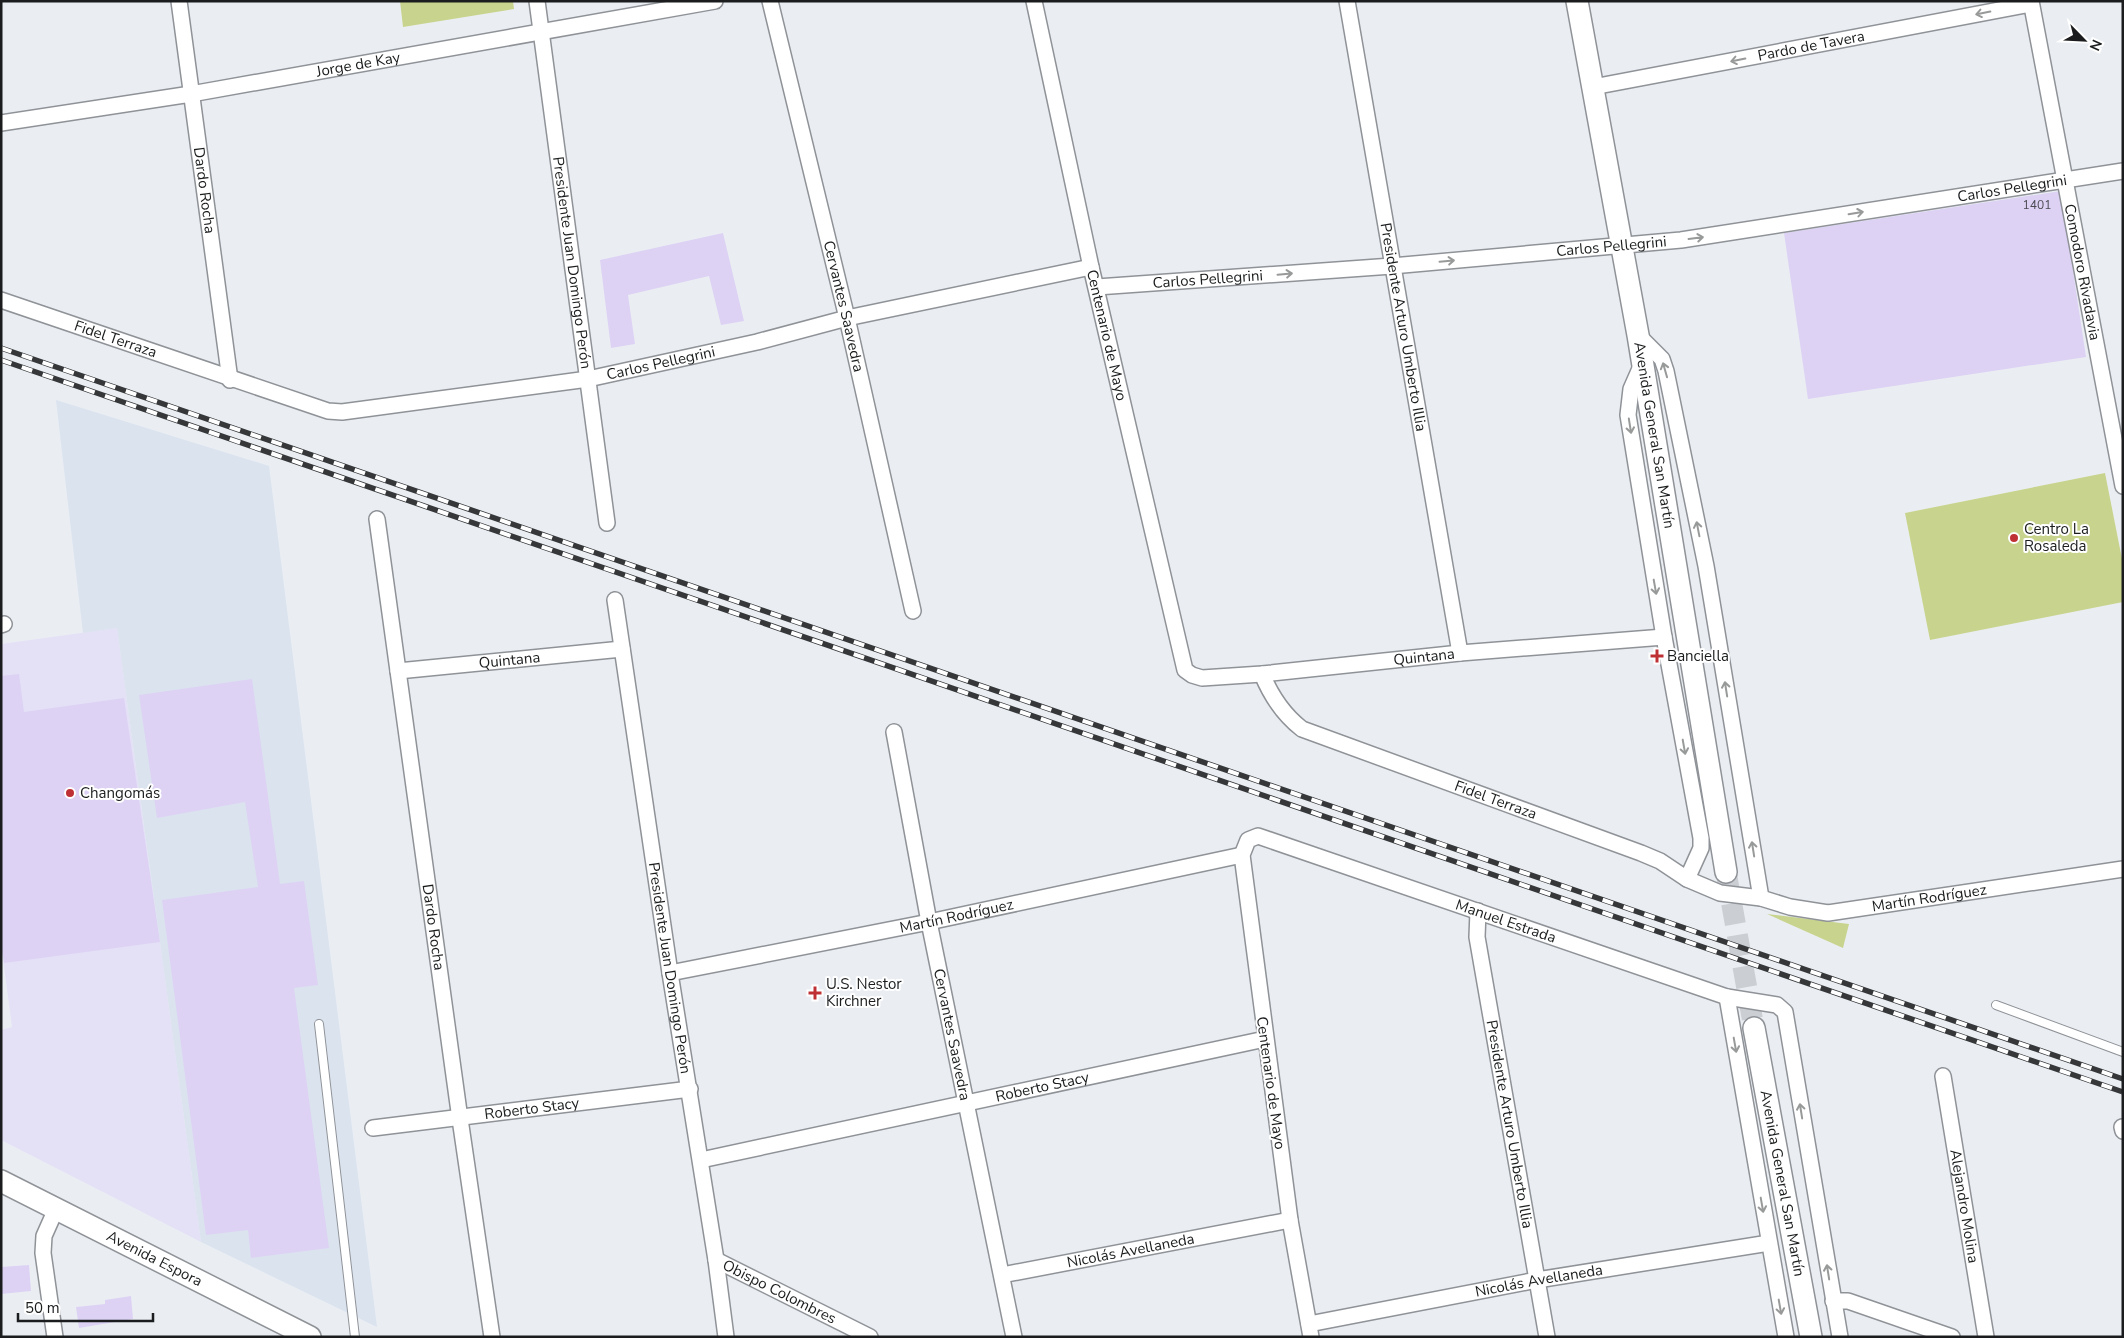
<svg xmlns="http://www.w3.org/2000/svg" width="2124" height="1338" viewBox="0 0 2124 1338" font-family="'Nunito Sans',sans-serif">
	<rect width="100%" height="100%" fill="#eaeef3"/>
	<!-- commercial -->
	<polygon fill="#e4e1f7" points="117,628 201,1242 1,1140 1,1030 12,1027 1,944 1,644"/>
	<!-- built -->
	<polygon fill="#dbe3ef" points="56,400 269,466 377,1327 201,1242 117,628 83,633"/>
	<!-- green -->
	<g fill="#c8d48d">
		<polygon points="400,1 513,1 514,9 403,27"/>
		<polygon points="2105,473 2123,564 2123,602 1930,640 1905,513"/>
		<polygon points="1767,914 1849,924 1843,948"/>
	</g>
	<!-- building -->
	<g fill="#ddd2f4">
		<polygon points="2061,191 2086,357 1808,399 1784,233"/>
		<polygon points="723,233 744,321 721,325 709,276 628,295 635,344 611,348 600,260"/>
		<polygon points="19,674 24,712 124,698 160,942 4,963 1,944 1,676"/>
		<polygon points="252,679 280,884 304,881 318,985 294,988 329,1248 251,1258 248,1230 206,1235 162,900 258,887 245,802 157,818 139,695"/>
		<polygon points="29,1265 31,1291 1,1294 1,1267"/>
		<polygon points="131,1296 133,1319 79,1328 76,1307 105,1304 105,1300"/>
	</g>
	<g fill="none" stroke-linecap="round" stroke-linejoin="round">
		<!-- secondary-tunnel -->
		<polyline stroke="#cbced3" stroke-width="21" stroke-dasharray="21 11" stroke-linecap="butt" points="1726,872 1754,1028"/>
		<!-- service casing -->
		<g stroke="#8f9398" stroke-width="10">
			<g id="service">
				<polyline points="1996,1005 2123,1052"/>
				<polyline points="319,1024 355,1337"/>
			</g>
		</g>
		<!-- minor casing -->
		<g stroke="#8f9398" stroke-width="18">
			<g id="minor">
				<path id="s1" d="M179,1l51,379"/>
				<path id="s2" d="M537,1l70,522"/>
				<path id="s3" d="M770,1l77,317 66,293"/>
				<path id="s4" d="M1034,1l57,266 94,403 7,5 10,3 60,-4 198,-21 204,-16"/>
				<path id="s5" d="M1347,1l113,652"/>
				<path id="s6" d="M2031,1l92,485"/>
				<path id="s7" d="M1593,87l438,-83"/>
				<path id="s8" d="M1,123l190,-29 524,-93"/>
				<path id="s9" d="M1097,287l295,-21 289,-26 442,-69"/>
				<path id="s10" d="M1,300l327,111 14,1 246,-33 169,-37 90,-24 244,-51"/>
				<polyline points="1638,335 1662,359 1666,371 1706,566 1761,898"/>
				<polyline points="1642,364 1631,389 1628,415 1664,637 1701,838 1701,848 1687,879"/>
				<path id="s11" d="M377,519l83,600 32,218"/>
				<path id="s12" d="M615,600l55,373 46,287 10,77"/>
				<polyline points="1,625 4,624"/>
				<path id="s13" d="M398,671l224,-22"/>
				<path id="s14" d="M1262,674c9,22 22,41 40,55l339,124 19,8 27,18 33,14 41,5 29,9 38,6 295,-44"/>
				<path id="s15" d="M894,732l35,190 85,415"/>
				<path id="s16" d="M1478,911l-1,26 70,400"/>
				<path id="s17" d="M670,973l259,-51 313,-67"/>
				<polyline points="1727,997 1786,1337"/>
				<path id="s18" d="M1943,1076l43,261"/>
				<polyline points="2122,1127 2123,1131"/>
				<path id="s19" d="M373,1128l317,-39"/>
				<path id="s20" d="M701,1160l564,-121"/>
				<path id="s21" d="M716,1260l154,77"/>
				<path id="s22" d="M1002,1275l288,-55"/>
				<polyline points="1833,1301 1848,1301 1952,1337"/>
				<path id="s23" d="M1309,1324l228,-44 232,-37"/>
				<polyline points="55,1337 43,1253 44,1236 56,1209"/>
				<path id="s24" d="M1311,1337l-21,-117 -48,-365 6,-15 10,-4 469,161 50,8 8,7 55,325"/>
			</g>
		</g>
		<!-- secondary casing -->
		<g stroke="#8f9398" stroke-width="24">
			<g id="secondary">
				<path id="s25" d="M1577,1l61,334 88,537"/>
				<path id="s26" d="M1754,1028l57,309"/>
				<path id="s27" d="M1,1181l309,156"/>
			</g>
		</g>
		<!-- service -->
		<use href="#service" stroke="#fff" stroke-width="8"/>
		<!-- minor -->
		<use href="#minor" stroke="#fff" stroke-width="15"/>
		<!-- secondary -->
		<use href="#secondary" stroke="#fff" stroke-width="21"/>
		<!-- rail casing -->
		<g stroke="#353739" stroke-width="5.5">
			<g id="rail">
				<polyline points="1,348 2123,1079"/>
				<polyline points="1,360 2123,1092"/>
			</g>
		</g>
		<!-- rail -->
		<use href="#rail" stroke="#fff" stroke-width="4" stroke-dasharray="11" stroke-linecap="butt"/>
	</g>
	<!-- one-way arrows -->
	<defs><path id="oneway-shaft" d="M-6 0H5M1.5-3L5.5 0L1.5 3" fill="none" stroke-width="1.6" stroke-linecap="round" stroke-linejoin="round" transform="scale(1.25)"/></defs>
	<g stroke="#989999">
		<use href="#oneway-shaft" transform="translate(1983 13) rotate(169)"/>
		<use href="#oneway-shaft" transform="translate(1738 60) rotate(169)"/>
		<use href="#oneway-shaft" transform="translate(1856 213) rotate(-9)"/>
		<use href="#oneway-shaft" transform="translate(1696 238) rotate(-7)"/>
		<use href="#oneway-shaft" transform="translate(1447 261) rotate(-5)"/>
		<use href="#oneway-shaft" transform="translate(1285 274) rotate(-5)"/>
		<use href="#oneway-shaft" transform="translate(1665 370) rotate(-106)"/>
		<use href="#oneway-shaft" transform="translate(1630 426) rotate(81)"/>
		<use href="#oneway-shaft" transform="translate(1698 529) rotate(-101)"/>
		<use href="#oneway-shaft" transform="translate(1655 587) rotate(80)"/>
		<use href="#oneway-shaft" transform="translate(1726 689) rotate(-99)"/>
		<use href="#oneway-shaft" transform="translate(1684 747) rotate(80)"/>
		<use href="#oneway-shaft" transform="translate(1753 849) rotate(-99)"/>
		<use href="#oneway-shaft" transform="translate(1735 1045) rotate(80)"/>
		<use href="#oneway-shaft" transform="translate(1801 1111) rotate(-99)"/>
		<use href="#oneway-shaft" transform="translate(1762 1205) rotate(80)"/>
		<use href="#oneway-shaft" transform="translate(1828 1272) rotate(-99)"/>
		<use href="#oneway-shaft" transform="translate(1780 1307) rotate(80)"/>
	</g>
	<!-- markers -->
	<g fill="#bf3034" stroke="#fff" stroke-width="2">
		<circle cx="2014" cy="538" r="5"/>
		<path d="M1654.5 648.5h5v5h5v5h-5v5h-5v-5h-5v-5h5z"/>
		<circle cx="70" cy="793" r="5"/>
		<path d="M812.5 985.5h5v5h5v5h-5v5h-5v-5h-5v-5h5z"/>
	</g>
	<g text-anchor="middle" stroke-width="4" stroke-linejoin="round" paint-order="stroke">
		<!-- number labels -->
		<g font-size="12" fill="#4b4a53">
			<text x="2037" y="209">1401</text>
		</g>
		<!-- street labels -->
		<g font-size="15" fill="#1a1c1d" stroke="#fff">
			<text dy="5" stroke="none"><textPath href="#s7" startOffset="222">Pardo de Tavera</textPath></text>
			<text dy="5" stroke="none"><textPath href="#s8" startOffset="362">Jorge de Kay</textPath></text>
			<text dy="5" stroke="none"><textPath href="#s9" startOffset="921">Carlos Pellegrini</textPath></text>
			<text dy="5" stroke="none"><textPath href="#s1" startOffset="191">Dardo Rocha</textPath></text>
			<text dy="5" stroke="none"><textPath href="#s9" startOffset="516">Carlos Pellegrini</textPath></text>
			<text dy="5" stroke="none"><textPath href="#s2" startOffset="264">Presidente Juan Domingo Perón</textPath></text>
			<text dy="5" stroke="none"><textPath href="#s6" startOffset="276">Comodoro Rivadavia</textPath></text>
			<text dy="5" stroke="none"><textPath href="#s9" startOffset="111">Carlos Pellegrini</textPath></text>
			<text dy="5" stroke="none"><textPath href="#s3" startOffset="314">Cervantes Saavedra</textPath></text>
			<text dy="5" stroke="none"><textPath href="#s5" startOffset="331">Presidente Arturo Umberto Illia</textPath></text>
			<text dy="5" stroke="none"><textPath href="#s4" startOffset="342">Centenario de Mayo</textPath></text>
			<text dy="5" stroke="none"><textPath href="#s10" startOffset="121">Fidel Terraza</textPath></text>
			<text dy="5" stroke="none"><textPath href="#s10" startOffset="682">Carlos Pellegrini</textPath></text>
			<text dy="5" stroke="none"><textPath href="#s25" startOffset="441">Avenida General San Martín</textPath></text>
			<text dy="5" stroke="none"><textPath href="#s4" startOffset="928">Quintana</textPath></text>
			<text dy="5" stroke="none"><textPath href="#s13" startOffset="112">Quintana</textPath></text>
			<text dy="5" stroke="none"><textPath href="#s14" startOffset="275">Fidel Terraza</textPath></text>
			<text dy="5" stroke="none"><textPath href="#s14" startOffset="731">Martín Rodríguez</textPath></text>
			<text dy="5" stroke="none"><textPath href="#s17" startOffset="292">Martín Rodríguez</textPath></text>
			<text dy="5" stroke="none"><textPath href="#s24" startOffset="776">Manuel Estrada</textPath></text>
			<text dy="5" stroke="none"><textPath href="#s11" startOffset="412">Dardo Rocha</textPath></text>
			<text dy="5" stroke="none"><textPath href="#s12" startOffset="372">Presidente Juan Domingo Perón</textPath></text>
			<text dy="5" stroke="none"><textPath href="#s15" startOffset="308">Cervantes Saavedra</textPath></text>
			<text transform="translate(1271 1083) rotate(82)" y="5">Centenario de Mayo</text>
			<text dy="5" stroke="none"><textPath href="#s20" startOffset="349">Roberto Stacy</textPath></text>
			<text dy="5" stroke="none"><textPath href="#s19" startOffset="160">Roberto Stacy</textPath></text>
			<text dy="5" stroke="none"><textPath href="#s16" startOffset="216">Presidente Arturo Umberto Illia</textPath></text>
			<text dy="5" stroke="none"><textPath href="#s26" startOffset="158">Avenida General San Martín</textPath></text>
			<text dy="5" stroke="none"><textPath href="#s18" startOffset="132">Alejandro Molina</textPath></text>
			<text dy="5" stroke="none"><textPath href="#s22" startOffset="131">Nicolás Avellaneda</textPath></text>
			<text dy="5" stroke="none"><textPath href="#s27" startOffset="172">Avenida Espora</textPath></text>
			<text dy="5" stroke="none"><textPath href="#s23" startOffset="234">Nicolás Avellaneda</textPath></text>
			<text dy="5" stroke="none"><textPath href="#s21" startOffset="71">Obispo Colombres</textPath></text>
		</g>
		<!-- poi labels -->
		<g font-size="15" fill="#1a1c1d" stroke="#fff" text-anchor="start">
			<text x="2024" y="534">Centro La<tspan x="2024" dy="17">Rosaleda</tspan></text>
			<text x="1667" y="661">Banciella</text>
			<text x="80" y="798">Changomás</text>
			<text x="826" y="989">U.S. Nestor<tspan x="826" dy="17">Kirchner</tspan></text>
		</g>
	</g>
	<!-- border -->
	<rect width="2124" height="1338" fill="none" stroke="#1a1c1d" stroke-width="5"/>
	<!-- north arrow -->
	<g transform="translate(2084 40) rotate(114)" stroke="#ffffff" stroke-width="4" paint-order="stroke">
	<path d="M0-4L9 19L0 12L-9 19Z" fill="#1a1c1d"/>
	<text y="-8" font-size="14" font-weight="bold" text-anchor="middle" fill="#1a1c1d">N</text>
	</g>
	<!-- scale -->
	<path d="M18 1313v8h135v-8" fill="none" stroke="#1a1c1d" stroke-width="2.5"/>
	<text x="25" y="1313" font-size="15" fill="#1a1c1d" stroke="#ffffff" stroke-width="4" paint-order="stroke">50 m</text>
</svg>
